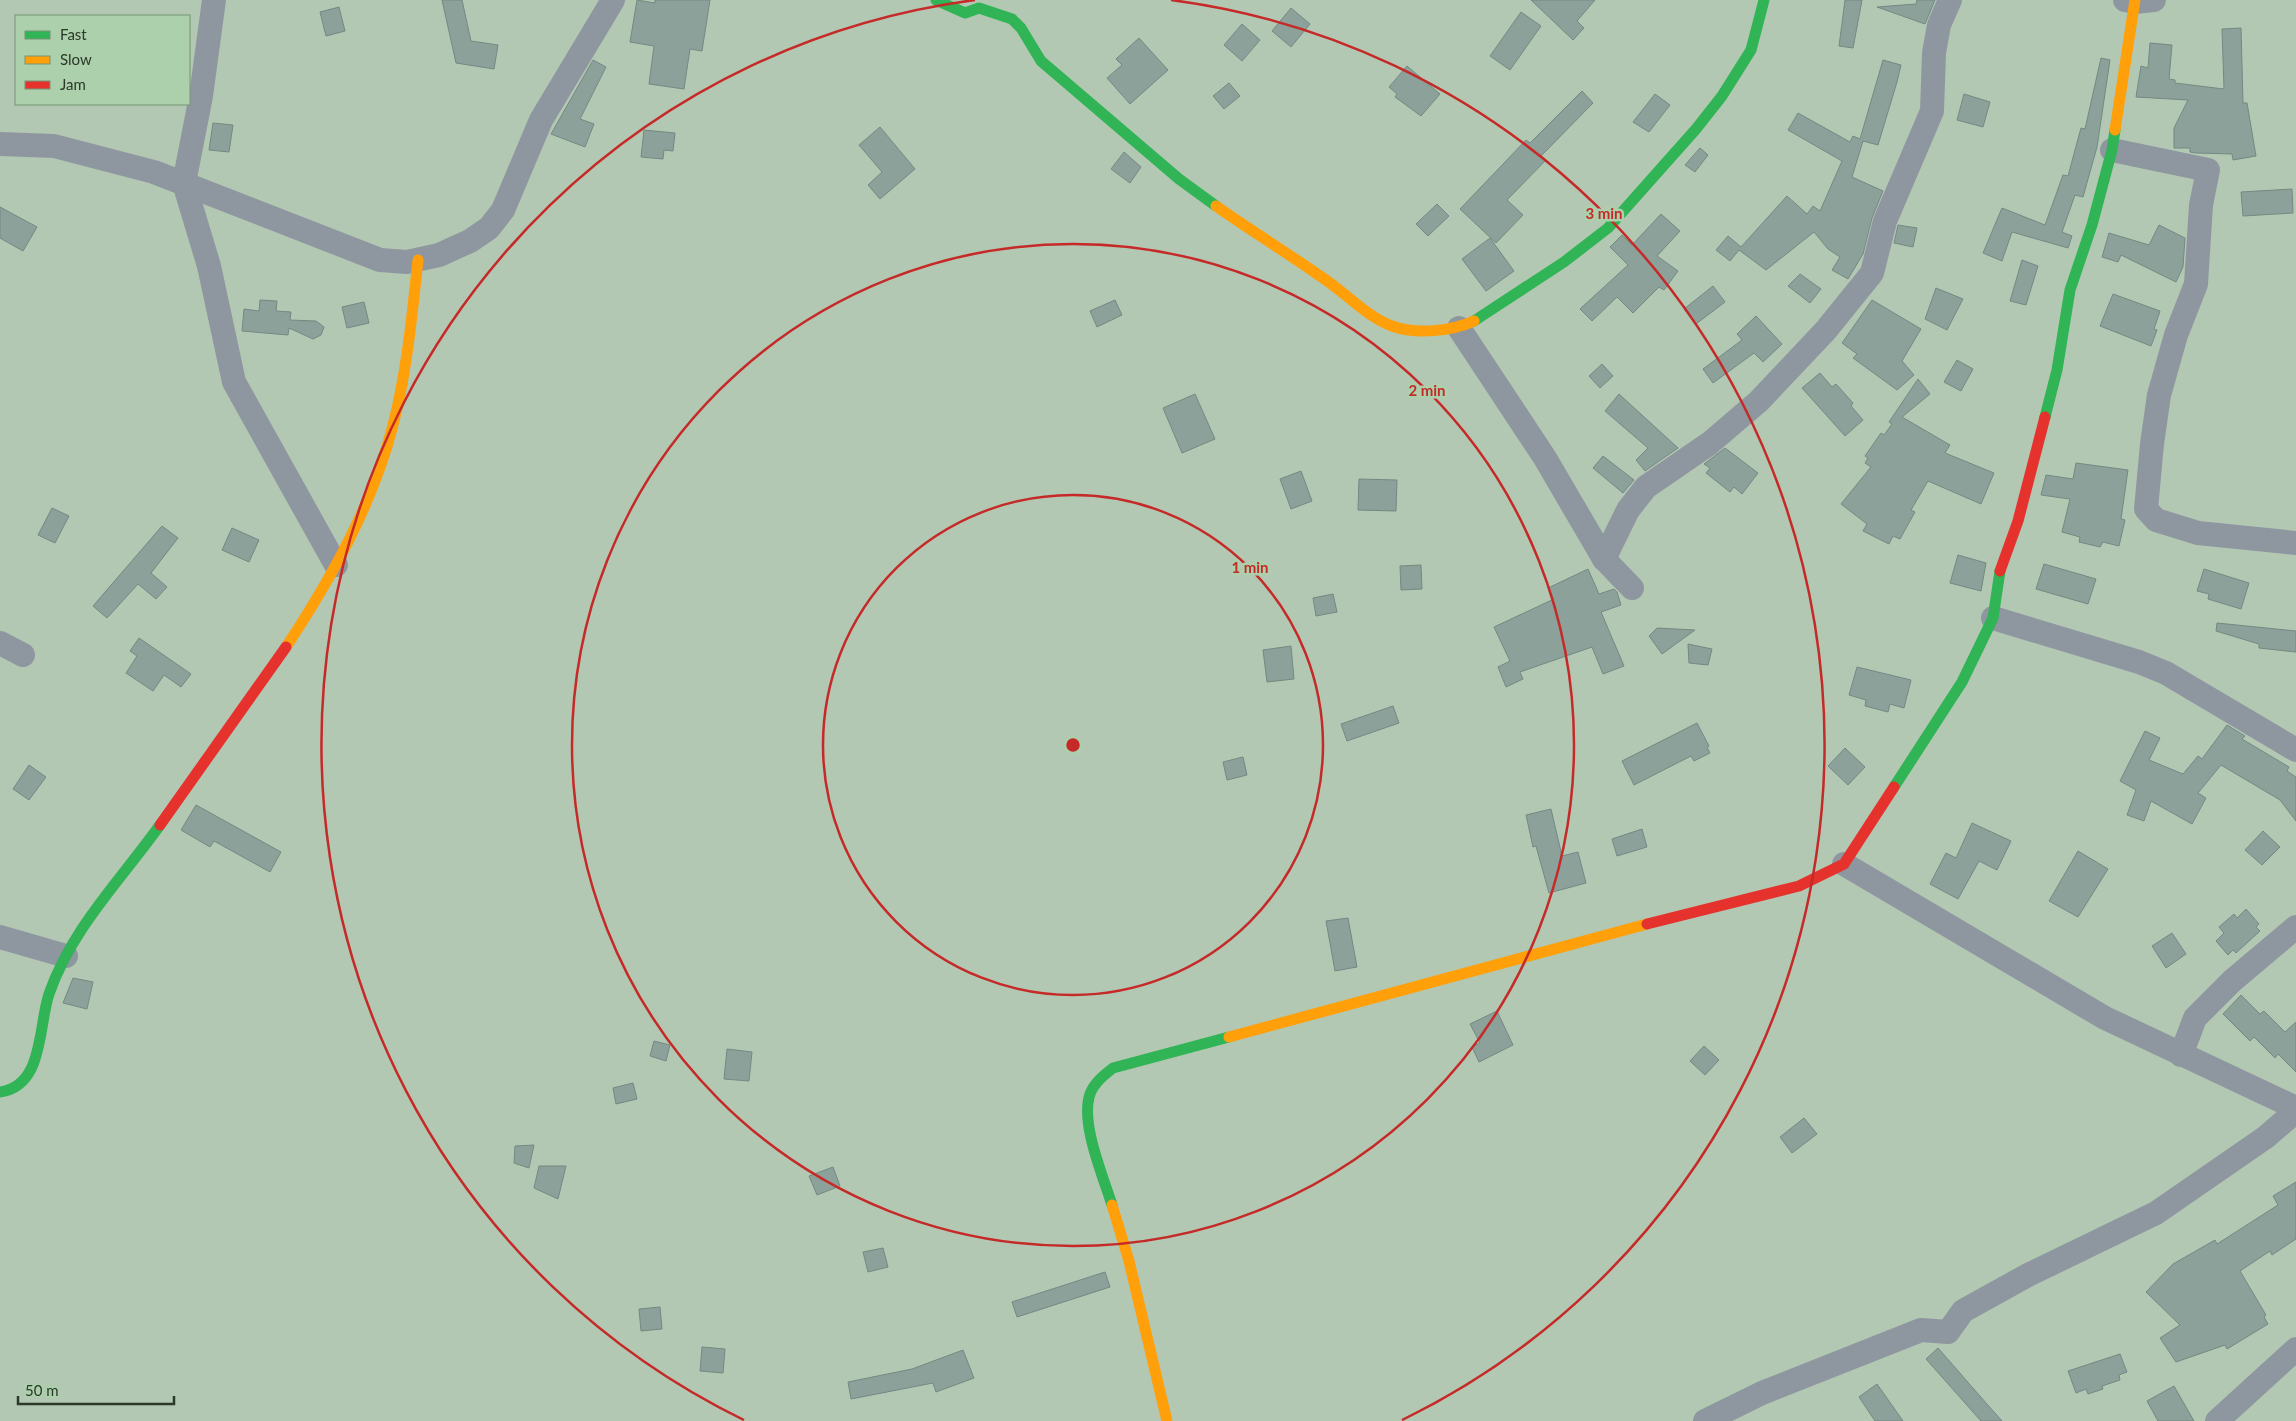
<svg xmlns="http://www.w3.org/2000/svg" width="2296" height="1421" viewBox="0 0 2296 1421" font-family="Lato,sans-serif">
	<rect width="100%" height="100%" fill="#b3c8b3"/>
	<!-- building -->
	<g fill="#8ca199" stroke="#738982">
		<polygon points="442,0 462,0 471,41 498,45 494,69 456,63"/>
		<polygon points="637,0 655,3 655,0 710,0 702,51 690,49 684,89 649,84 654,46 630,42"/>
		<polygon points="1531,0 1595,0 1577,21 1584,28 1573,40"/>
		<polygon points="1845,0 1862,0 1853,48 1839,46"/>
		<polygon points="1917,0 1935,0 1925,24 1877,7 1916,4"/>
		<polygon points="339,7 345,31 326,36 320,12"/>
		<polygon points="1291,8 1310,24 1291,47 1272,31"/>
		<polygon points="1521,12 1541,26 1510,70 1490,56"/>
		<polygon points="1242,24 1260,40 1242,61 1224,45"/>
		<polygon points="2241,28 2243,103 2247,103 2256,156 2233,160 2232,154 2196,153 2190,152 2190,148 2174,148 2174,128 2188,100 2136,97 2141,66 2148,68 2150,43 2172,45 2169,79 2175,80 2175,83 2224,89 2222,29"/>
		<polygon points="1139,38 1168,70 1130,104 1107,78 1122,65 1116,59"/>
		<polygon points="2101,58 2110,60 2097,147 2083,197 2075,195 2062,232 2072,236 2068,248 2012,232 2002,261 1983,253 2002,208 2045,225 2063,175 2068,176 2081,128 2085,129"/>
		<polygon points="593,60 606,67 580,119 594,124 585,147 551,134"/>
		<polygon points="1883,60 1901,65 1897,82 1878,145 1863,141 1852,177 1883,191 1872,218 1863,254 1848,279 1832,270 1840,257 1828,249 1814,232 1766,270 1739,250 1730,261 1716,250 1728,236 1741,247 1787,196 1807,214 1813,206 1820,211 1842,161 1788,130 1798,113 1850,142 1853,136 1860,139"/>
		<polygon points="1407,66 1440,94 1421,116 1395,97 1397,94 1389,87"/>
		<polygon points="1229,83 1240,96 1224,109 1213,96"/>
		<polygon points="1582,91 1593,103 1541,156 1546,160 1507,200 1523,215 1496,243 1460,209 1526,140 1530,143"/>
		<polygon points="1655,94 1670,105 1649,132 1633,122"/>
		<polygon points="1964,94 1990,102 1983,127 1957,120"/>
		<polygon points="213,123 233,125 229,152 209,150"/>
		<polygon points="880,127 915,169 880,199 868,185 882,172 859,145"/>
		<polygon points="644,130 675,133 673,151 664,150 663,159 641,157"/>
		<polygon points="1700,148 1708,155 1695,172 1685,165"/>
		<polygon points="1124,152 1141,167 1130,183 1111,169"/>
		<polygon points="2292,189 2293,213 2243,216 2241,192"/>
		<polygon points="1437,204 1449,216 1428,236 1416,224"/>
		<polygon points="0,207 37,227 23,251 0,238"/>
		<polygon points="1661,214 1680,231 1657,256 1678,271 1664,290 1659,287 1633,313 1617,297 1592,321 1580,309 1628,265 1610,247 1622,235 1632,245"/>
		<polygon points="1898,225 1917,228 1913,247 1894,243"/>
		<polygon points="2159,225 2185,238 2183,267 2176,282 2121,255 2118,262 2102,257 2109,233 2149,245"/>
		<polygon points="1490,238 1514,271 1486,291 1462,259"/>
		<polygon points="2022,260 2038,266 2026,305 2010,301"/>
		<polygon points="1800,274 1821,289 1810,303 1788,286"/>
		<polygon points="1713,286 1725,302 1696,324 1684,309"/>
		<polygon points="1936,288 1963,299 1947,330 1925,319"/>
		<polygon points="2113,294 2160,311 2154,329 2157,330 2151,346 2100,326"/>
		<polygon points="260,300 277,301 276,311 291,312 290,320 316,321 324,327 321,335 313,339 289,328 288,335 242,331 244,309 259,311"/>
		<polygon points="1115,300 1122,315 1097,327 1090,311"/>
		<polygon points="1872,300 1921,329 1902,361 1914,375 1897,390 1853,358 1857,354 1842,343"/>
		<polygon points="364,302 369,323 347,328 342,307"/>
		<polygon points="1756,316 1782,344 1763,362 1754,353 1713,383 1703,369 1742,340 1737,334"/>
		<polygon points="1957,360 1973,369 1961,391 1944,382"/>
		<polygon points="1602,364 1613,376 1600,388 1589,376"/>
		<polygon points="1820,373 1832,387 1836,384 1853,403 1851,406 1863,420 1845,436 1802,388"/>
		<polygon points="1918,379 1930,394 1902,417 1950,445 1945,453 1994,473 1981,504 1928,481 1911,510 1915,512 1900,539 1893,536 1889,544 1863,531 1867,524 1841,504 1871,467 1865,463 1868,458 1865,456 1881,433 1884,435 1892,424 1889,422"/>
		<polygon points="1195,394 1215,439 1182,453 1163,408"/>
		<polygon points="1619,394 1678,448 1645,471 1636,460 1648,448 1605,411"/>
		<polygon points="1725,448 1758,473 1742,494 1734,487 1730,492 1706,473 1710,468 1704,464"/>
		<polygon points="1603,456 1634,480 1623,493 1593,468"/>
		<polygon points="2076,463 2128,470 2121,519 2125,520 2119,546 2103,542 2100,547 2079,542 2080,537 2062,532 2070,499 2041,495 2046,475 2073,479"/>
		<polygon points="1301,471 1312,501 1291,509 1280,479"/>
		<polygon points="1359,479 1397,480 1396,511 1358,510"/>
		<polygon points="52,508 69,516 55,543 38,535"/>
		<polygon points="162,526 178,538 151,573 167,587 156,599 138,584 107,618 93,606"/>
		<polygon points="232,528 259,540 249,562 222,550"/>
		<polygon points="1958,555 1986,563 1981,591 1950,583"/>
		<polygon points="2044,564 2096,579 2088,604 2036,589"/>
		<polygon points="1421,565 1422,589 1401,590 1400,566"/>
		<polygon points="1588,569 1599,594 1614,589 1617,592 1621,605 1601,612 1624,666 1603,674 1592,647 1520,672 1523,679 1506,687 1498,667 1510,661 1494,627 1554,599 1548,588"/>
		<polygon points="2204,569 2249,583 2241,609 2208,599 2209,594 2197,591"/>
		<polygon points="1333,594 1337,612 1316,616 1313,598"/>
		<polygon points="2217,623 2296,631 2296,652 2259,648 2259,644 2216,631"/>
		<polygon points="1657,628 1695,630 1662,654 1649,636"/>
		<polygon points="139,638 191,674 181,687 164,675 153,691 126,673 137,656 130,651"/>
		<polygon points="1688,644 1712,649 1708,665 1689,663"/>
		<polygon points="1291,646 1294,679 1267,682 1263,650"/>
		<polygon points="1857,667 1911,680 1904,708 1890,704 1888,712 1865,706 1866,700 1849,695"/>
		<polygon points="1393,706 1399,723 1347,741 1341,724"/>
		<polygon points="1697,723 1709,746 1707,747 1710,753 1694,761 1691,756 1634,785 1622,761"/>
		<polygon points="2227,725 2245,736 2242,739 2289,767 2287,771 2296,777 2296,821 2280,800 2221,765 2198,793 2206,798 2192,824 2151,801 2144,821 2127,815 2136,790 2120,781 2145,731 2160,738 2149,760 2183,774 2198,756 2202,759"/>
		<polygon points="1845,748 1865,767 1848,785 1828,766"/>
		<polygon points="1243,757 1247,775 1227,780 1223,762"/>
		<polygon points="29,765 46,777 29,800 13,789"/>
		<polygon points="196,805 281,852 270,872 214,841 210,847 181,830"/>
		<polygon points="1551,809 1562,856 1578,852 1586,883 1549,893 1536,846 1533,847 1526,815"/>
		<polygon points="1972,823 2011,841 1997,870 1979,861 1958,899 1930,884 1946,853 1956,858"/>
		<polygon points="1642,829 1647,847 1617,856 1612,839"/>
		<polygon points="2263,831 2280,847 2262,865 2245,850"/>
		<polygon points="2078,851 2108,869 2078,917 2049,901"/>
		<polygon points="2246,909 2259,924 2256,927 2260,931 2236,953 2233,950 2228,955 2216,941 2224,933 2219,927 2234,914 2237,918"/>
		<polygon points="1348,918 1357,967 1335,971 1326,921"/>
		<polygon points="2172,933 2186,954 2166,968 2152,946"/>
		<polygon points="73,978 93,982 87,1009 63,1003"/>
		<polygon points="2241,995 2260,1014 2264,1011 2285,1032 2296,1022 2296,1072 2278,1054 2275,1058 2254,1037 2250,1041 2223,1014"/>
		<polygon points="1497,1011 1513,1045 1479,1062 1472,1047 1480,1043 1470,1024"/>
		<polygon points="654,1041 670,1045 666,1061 650,1056"/>
		<polygon points="1704,1046 1719,1060 1705,1075 1690,1061"/>
		<polygon points="727,1049 752,1052 749,1081 724,1079"/>
		<polygon points="633,1083 637,1099 616,1104 613,1088"/>
		<polygon points="1804,1118 1817,1134 1792,1153 1780,1137"/>
		<polygon points="534,1145 529,1168 514,1163 515,1146"/>
		<polygon points="539,1166 566,1166 558,1199 534,1188"/>
		<polygon points="833,1167 840,1186 817,1195 809,1176"/>
		<polygon points="2296,1182 2296,1239 2272,1255 2270,1251 2240,1271 2266,1315 2264,1317 2268,1324 2227,1349 2225,1345 2176,1362 2160,1338 2180,1325 2146,1292 2173,1264 2215,1240 2217,1244 2278,1205 2273,1196"/>
		<polygon points="883,1248 888,1267 868,1272 863,1252"/>
		<polygon points="1105,1272 1110,1287 1017,1317 1012,1302"/>
		<polygon points="660,1307 662,1329 641,1331 639,1309"/>
		<polygon points="702,1347 725,1349 723,1373 700,1371"/>
		<polygon points="1938,1348 1986,1403 2002,1421 1981,1421 1926,1359"/>
		<polygon points="963,1350 974,1378 936,1392 933,1383 851,1399 848,1382 912,1369"/>
		<polygon points="2120,1354 2127,1372 2119,1375 2120,1380 2102,1386 2103,1389 2088,1394 2086,1389 2076,1393 2068,1371"/>
		<polygon points="1877,1384 1903,1421 1875,1421 1859,1397"/>
		<polygon points="2174,1386 2194,1421 2158,1421 2147,1401"/>
	</g>
	<g fill="none" stroke-linecap="round" stroke-linejoin="round">
		<!-- street -->
		<g stroke="#8e97a0" stroke-width="24">
			<polyline points="214,0 201,96 184,183 209,266 234,382 336,565"/>
			<polyline points="2125,0 2135,2 2154,0"/>
			<polyline points="0,144 54,146 154,172 380,260 407,262 439,255 470,241 489,228 503,210 541,120 613,0"/>
			<polyline points="2112,150 2208,170 2201,205 2196,284 2176,335 2159,395 2152,444 2146,509 2156,520 2198,533 2296,543"/>
			<polyline points="1459,328 1545,458 1604,559 1632,588"/>
			<polyline points="1604,559 1628,510 1646,487 1710,443 1759,401 1826,330 1872,273 1885,221 1932,111 1934,53 1939,25 1950,0"/>
			<polyline points="1993,618 2139,662 2166,673 2296,750"/>
			<polyline points="0,643 23,655"/>
			<polyline points="1844,864 2105,1018 2296,1108"/>
			<polyline points="0,937 66,956"/>
			<polyline points="2181,1055 2195,1018 2232,981 2296,927"/>
			<polyline points="1705,1421 1762,1393 1921,1330 1948,1332 1963,1311 2028,1275 2156,1213 2266,1137 2296,1111"/>
			<polyline points="2217,1421 2296,1349"/>
		</g>
		<!-- fast -->
		<g stroke="#30b455" stroke-width="11">
			<polyline points="936,0 965,13 979,8 1012,19 1021,28 1041,61 1179,179 1216,206"/>
			<polyline points="1474,321 1564,262 1608,228 1696,129 1722,96 1751,50 1764,0"/>
			<polyline points="2045,417 2057,370 2070,290 2092,225 2112,150 2115,130"/>
			<polyline points="1894,787 1962,682 1993,618 2000,571"/>
			<path d="M0,1092c44,-6 38,-65 49,-98 23,-66 71,-113 111,-169"/>
			<path d="M1112,1205c-9,-29 -32,-82 -22,-111 4,-11 14,-19 23,-26l116,-31"/>
		</g>
		<!-- slow -->
		<g stroke="#ff9f0a" stroke-width="11">
			<polyline points="2115,130 2135,0"/>
			<path d="M1216,206c34,24 70,46 104,70 24,15 45,40 72,50 24,9 60,5 82,-5"/>
			<path d="M286,647c45,-68 87,-143 107,-222 14,-54 19,-110 25,-165"/>
			<polyline points="1229,1037 1647,924"/>
			<polyline points="1112,1205 1129,1261 1167,1421"/>
		</g>
		<!-- jam -->
		<g stroke="#e5322d" stroke-width="11">
			<polyline points="2000,571 2018,521 2045,417"/>
			<polyline points="160,825 286,647"/>
			<polyline points="1647,924 1799,886 1844,864 1894,787"/>
		</g>
	</g>
	<!-- distance rings -->
	<g fill="none" stroke="#c52a28" stroke-width="2.5">
		<circle cx="1073" cy="745" r="250"/>
		<circle cx="1073" cy="745" r="501"/>
		<path d="M744 1420A751 751 0 0 1 975 0M1171 0A751 751 0 0 1 1402 1420"/>
	</g>
	<circle cx="1073" cy="745" r="8" fill="#c52a28" stroke="#abd0ab" stroke-width="2.5"/>
	<g font-size="15" text-anchor="middle" font-weight="bold" fill="#c52a28" stroke="#abd0ab" stroke-width="5" stroke-linejoin="round" paint-order="stroke">
		<text x="1604" y="219">3 min</text>
		<text x="1427" y="396">2 min</text>
		<text x="1250" y="573">1 min</text>
	</g>
	<!-- legend -->
	<rect x="15" y="15" width="175" height="90" fill="#abd0ab" stroke="#779477"/>
	<rect x="25" y="31" width="25" height="8" fill="#30b455" stroke="#779477"/>
	<text x="60" y="40" font-size="15" fill="#2a392a">Fast</text>
	<rect x="25" y="56" width="25" height="8" fill="#ff9f0a" stroke="#779477"/>
	<text x="60" y="65" font-size="15" fill="#2a392a">Slow</text>
	<rect x="25" y="81" width="25" height="8" fill="#e5322d" stroke="#779477"/>
	<text x="60" y="90" font-size="15" fill="#2a392a">Jam</text>
	<!-- scale -->
	<path d="M18 1396v8h156v-8" fill="none" stroke="#2a392a" stroke-width="2.5"/>
	<text x="25" y="1396" font-size="15" fill="#2a392a" stroke="#abd0ab" stroke-width="4" paint-order="stroke">50 m</text>
</svg>
